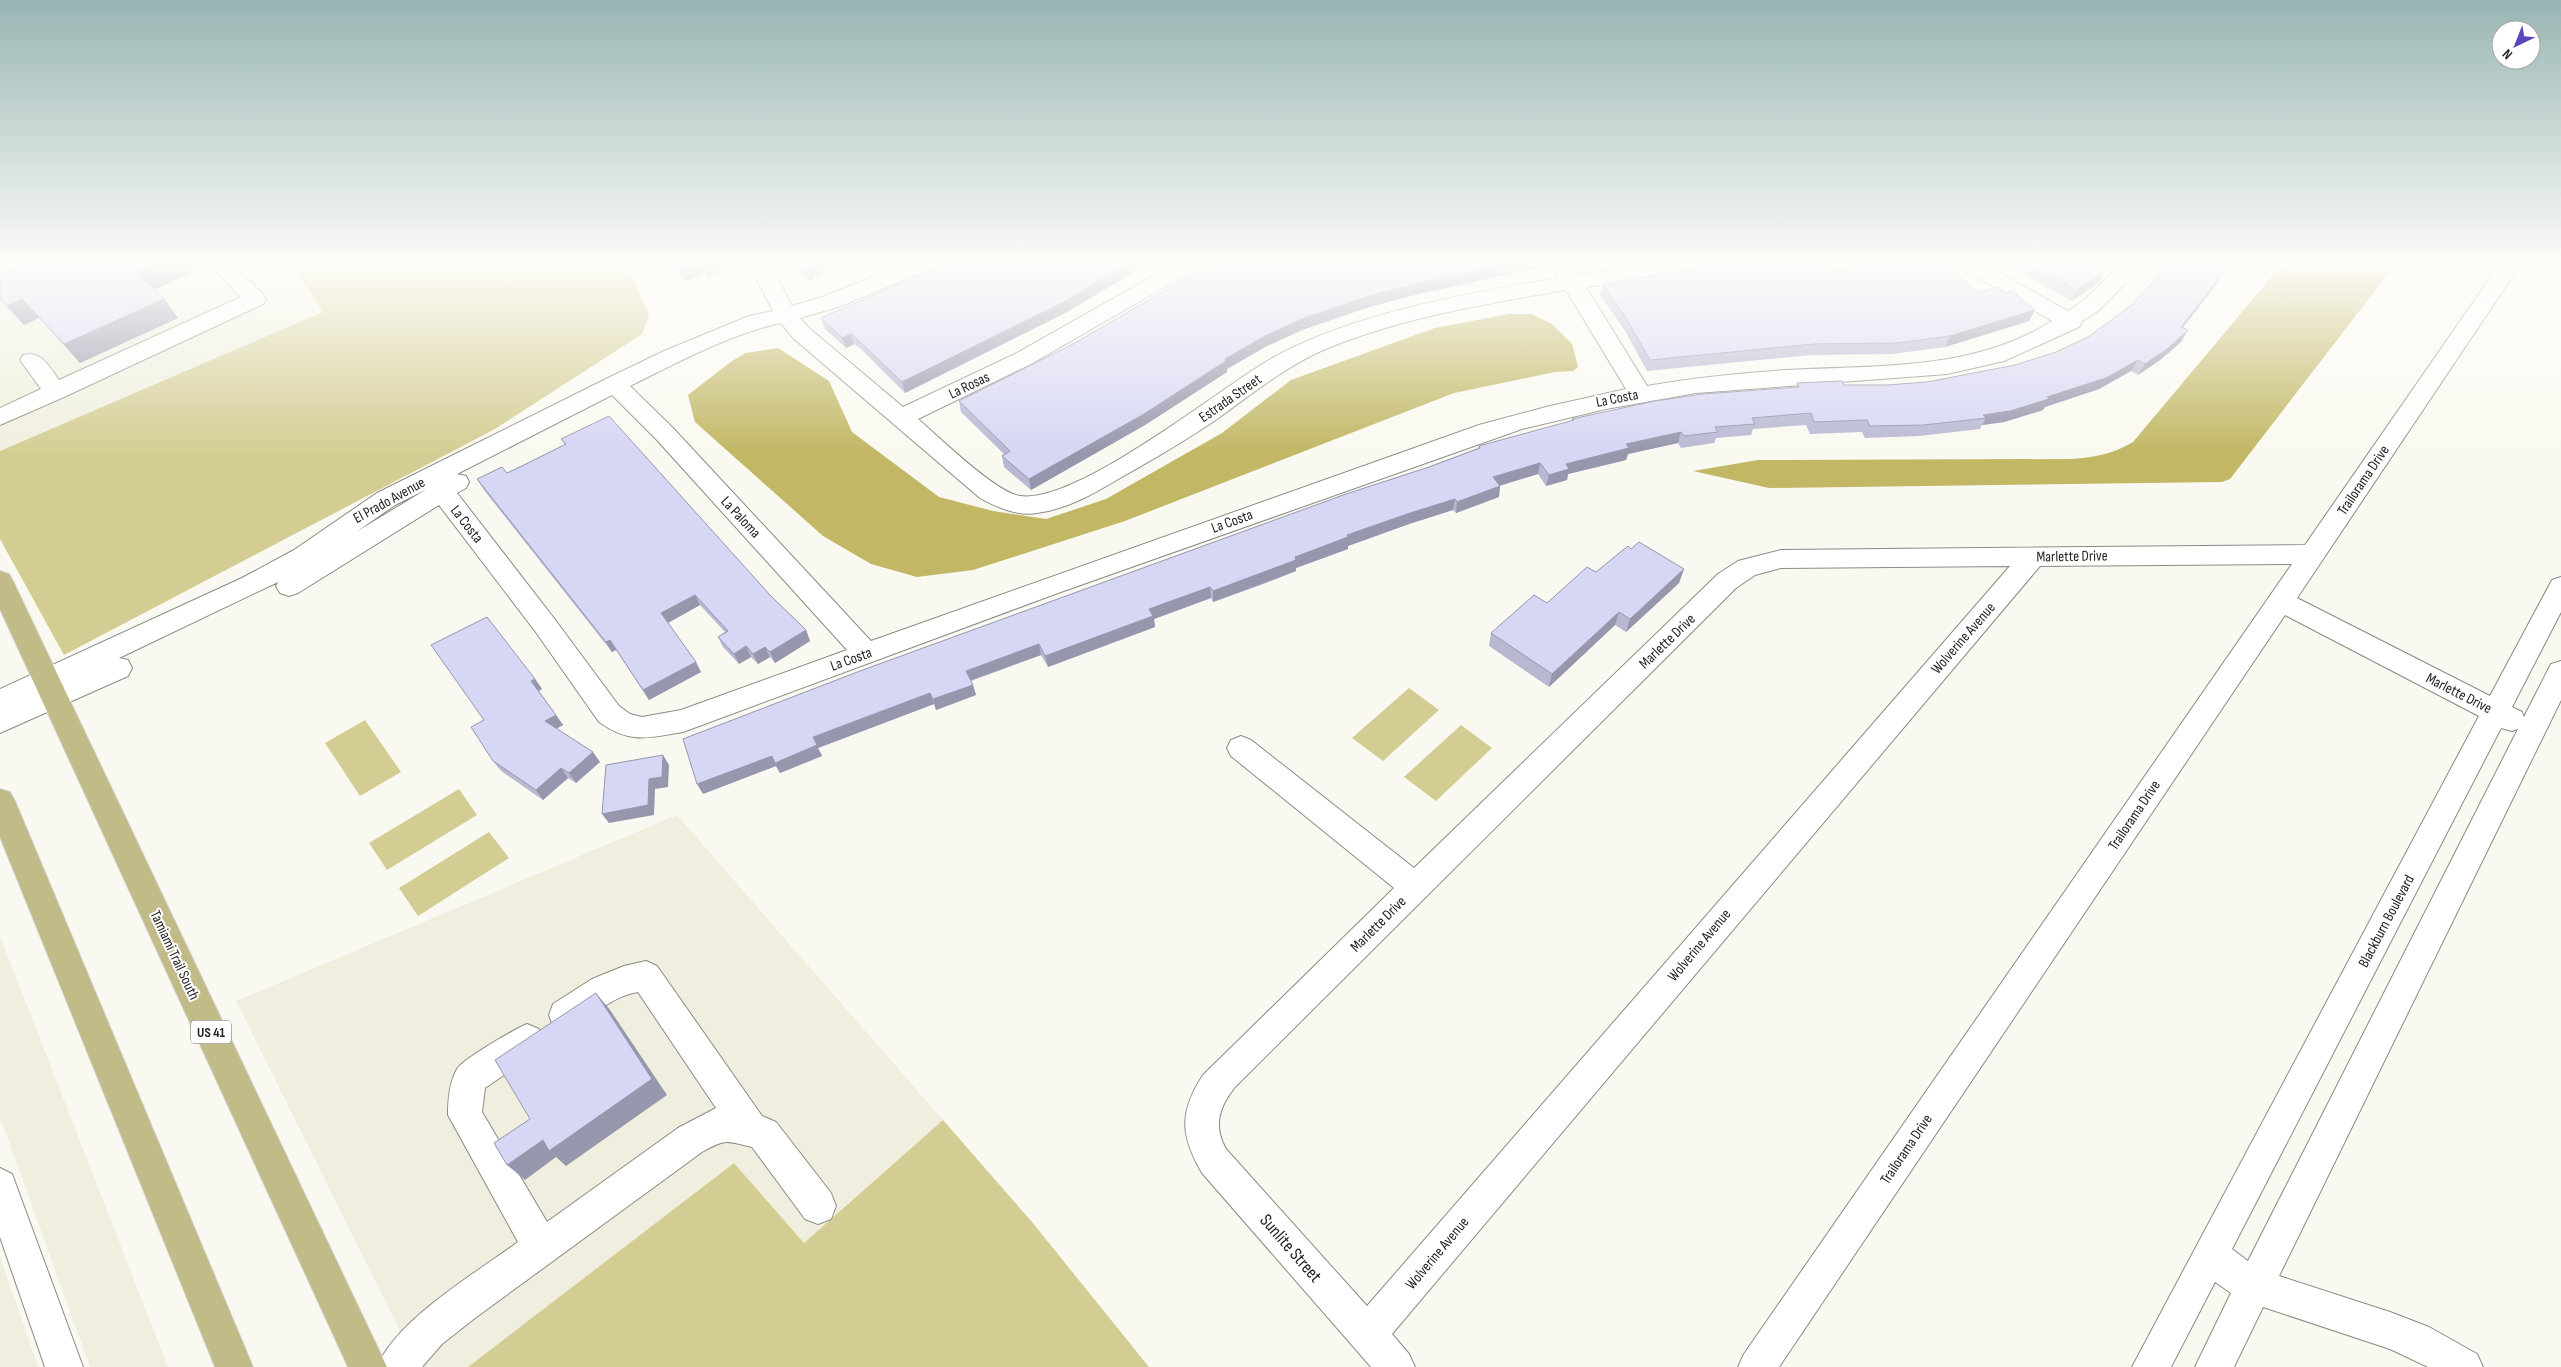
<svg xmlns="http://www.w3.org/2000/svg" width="2561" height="1367" viewBox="0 0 2561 1367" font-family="'Sofia Sans Condensed',sans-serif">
	<rect width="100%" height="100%" fill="#faf9f1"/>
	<!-- built -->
	<g fill="#f0efdf">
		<polygon points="0,262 290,262 324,312 0,451"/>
		<polygon points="677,815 943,1120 804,1243 734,1163 468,1367 418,1367 236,1001"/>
		<polygon points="0,936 168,1367 90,1367 0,1117"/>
		<polygon points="0,1256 38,1367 0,1367"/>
	</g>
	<!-- green -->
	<g fill="#d4cd93">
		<polygon points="290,262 620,262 633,278 649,315 642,334 495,429 64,655 0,539 0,451 323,312"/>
		<polygon points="1409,688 1439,710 1383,761 1352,738"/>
		<polygon points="365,720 401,772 360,796 325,743"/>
		<polygon points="1461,725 1492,748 1436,801 1404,777"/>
		<polygon points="459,789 477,815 387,870 369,843"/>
		<polygon points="489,832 509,858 418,916 399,888"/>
		<polygon points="943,1120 1032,1222 1149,1367 468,1367 734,1163 804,1243"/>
	</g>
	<!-- water -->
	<g fill="#c1b764">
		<path d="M2284,262h113l-167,217 -8,3 -453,6 -76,-17 65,-11 314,-1c23,-2 41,-5 61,-17z"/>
		<polygon points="1509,314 1532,314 1552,324 1572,344 1578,367 1573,371 1555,372 1454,393 1125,521 973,570 917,577 871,564 823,536 695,422 688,395 732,361 746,353 778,348 829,381 852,432 939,497 993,511 1046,519 1106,499 1222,433 1291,380 1435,328"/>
	</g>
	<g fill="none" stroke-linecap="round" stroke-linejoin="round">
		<!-- minor casing -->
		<g stroke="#8b8a83" stroke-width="2">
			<g id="minor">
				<path d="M748,262h21l23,44 33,-10 85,-34h30l-3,4 -96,40 -41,12 9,10 94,79 112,-53 163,-92h26l-3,4 -170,98 -113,55c21,18 77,73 102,77 57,8 196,-105 249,-136 79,-46 200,-67 290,-82l-9,-16h21l7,13 98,-13h112l-3,4 -7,2 -84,5 -108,14 61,99c46,-8 93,-13 140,-16 89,-5 187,1 265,-49l-95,-55 -3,-4h26l88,49 15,-10 41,-39h23l-49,49 -16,10 -3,6 -75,34 -57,13 -251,19 -90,16 -84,20 -464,164 -375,139c-35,6 -53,12 -84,-10l-64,-91 -96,-126 -141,88 -9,3 -9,-3 -4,-7 2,-4 -159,76 9,2 4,8 -4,8 -128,57v-44l242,-111 52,-28 83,-57 229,-114 58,-28 85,-35 24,-5zM1566,290l60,99 -80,18 -67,18 -608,216 -199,-214 -42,-41c47,-23 100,-52 151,-63l12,15 187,160c18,10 37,18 57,15 31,-4 58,-20 83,-35 34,-19 68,-39 100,-61 33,-24 64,-49 101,-66 76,-33 164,-47 245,-61zM612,395l44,44 191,211 -166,60 -39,7 -12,-3 -11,-8 -66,-89 -96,-124 9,-5 3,-6 -3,-6 -9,-2zM427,489l-71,43 39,-27z"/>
				<path d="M2501,262h21l-225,336 193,98 62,-116 9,-3v35l-49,95 10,5 2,5 27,-53 10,-3v39l-282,576 111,36 39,15 48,27 6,13h-55l-38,-18 -127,-42 -29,60h-39l36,-74 -16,-11 -44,85h-39l347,-651 -194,-101 -506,752h-41l6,-13 548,-790 -252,2 -648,768 17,20 6,13h-44l-169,-194c-22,-38 -23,-61 1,-98l191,-187 -163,-132 -4,-8 4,-8 10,-4 10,4 163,128 304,-294 20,-13 43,-11 524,-5zM2010,566l-643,740 -141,-157c-13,-23 -7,-42 9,-62l501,-499 19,-13 26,-7zM2501,728l11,3 6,-2 -270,532 -16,-12z"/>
				<path d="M227,265l7,1 29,28 3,5 -3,5 -199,93 -64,28v-17l41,-19 -21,-29 3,-5c19,-5 26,12 36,25l182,-83 -25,-26 4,-5z"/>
				<path d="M646,961l11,5 105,150 14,6 55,71 5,13 -5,13 -13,5 -13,-5 -53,-72c-26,-6 -25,-9 -50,5l-227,166 -33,26 -20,23h-45c20,-48 99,-94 141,-125l-70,-127c0,-15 1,-32 9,-46 6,-10 58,-40 70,-45l12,5 4,11 -4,11 -54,37 -3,24 65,110 131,-94 38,-20 -78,-116c-28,4 -47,28 -73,38l-12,-4 -4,-11 4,-11 39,-25 32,-13z"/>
				<polygon points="0,1168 12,1174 83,1367 45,1367 0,1237"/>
			</g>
		</g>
		<!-- major casing -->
		<g stroke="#d8d8d7" stroke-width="2">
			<g id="major">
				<polygon points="0,571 9,574 13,581 387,1367 348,1367 0,609"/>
				<polygon points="0,789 10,792 15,801 253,1367 215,1367 0,837"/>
			</g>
		</g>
		<!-- minor -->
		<use href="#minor" fill="#fff" fill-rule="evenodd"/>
		<!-- major -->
		<use href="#major" fill="#c1bb88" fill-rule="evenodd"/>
	</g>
	<!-- wall -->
	<g fill="#b8b8d3">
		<polygon points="30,262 215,262 154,290 164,299 178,318 80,363 39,318 24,325 0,300 0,275"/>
		<polygon points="668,262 728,262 730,268 708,277 704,273 687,281 669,266"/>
		<polygon points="786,262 843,262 810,280"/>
		<polygon points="1223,262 1543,262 1542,267 1418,294 1369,307 1302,330 1265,347 1227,369 1227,372 1145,425 1031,490 1004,467 1002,456 1004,454 961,412 959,401 1073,344"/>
		<polygon points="2001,262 2106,262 2101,269 2099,282 2072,301"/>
		<polygon points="1144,266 1065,313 905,393 861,349 854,344 846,348 825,329 821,318"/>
		<polygon points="1832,272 1979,293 2029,321 1945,347 1892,354 1810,355 1647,371 1624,329 1600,295 1603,284"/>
		<polygon points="2158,273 2216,285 2183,328 2181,342 2160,360 2138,375 2131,371 2099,389 2045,407 2043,410 2004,422 1982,425 1980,429 1919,436 1865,438 1862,432 1810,434 1806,425 1753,429 1751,435 1716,438 1714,443 1681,448 1678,443 1628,454 1626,460 1568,474 1567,480 1546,486 1538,474 1500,486 1499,497 1456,513 1453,510 1409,524 1348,546 1348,549 1296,568 1296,571 1261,585 1213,602 1211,598 1154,619 1155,627 1048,667 1041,655 971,681 976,695 936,710 934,704 818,748 822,756 780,773 776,766 703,794 1429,467 1478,448 1479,446 1572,421 1572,419 1796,387 1797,383 1844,385 1887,385 1927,382 2015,365 2056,352 2088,337 2133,304 2152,283"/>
		<polygon points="561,439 770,595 806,630 810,641 775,663 770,657 758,664 751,657 739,664 723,647 718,637 725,632 700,605 668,623 701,672 649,700 616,650 612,652 484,490 477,479 507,473 565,445"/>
		<polygon points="1631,549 1684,569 1679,583 1626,632 1615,625 1549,687 1489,646 1491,633 1547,603"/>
		<polygon points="535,679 542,689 539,691 563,725 556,729 600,762 576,783 568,778 543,800 501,771 493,761 484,720"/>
	</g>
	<!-- shaded-wall -->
	<g fill="#9696ac">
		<polygon points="158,262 215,262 151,291 136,272"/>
		<polygon points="714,262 728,262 730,268 708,277 704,267"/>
		<polygon points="819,262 843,262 810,280 806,269"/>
		<polygon points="1131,262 1152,262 1144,266 1065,313 905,393 902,382"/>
		<polygon points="1516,262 1543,262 1542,267 1418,294 1369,307 1302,330 1265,347 1227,369 1227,372 1145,425 1031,490 1029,479 1225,359 1265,336 1302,319 1369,296 1419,283"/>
		<polygon points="2104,262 2106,262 2093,279 2099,268"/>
		<polygon points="700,263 704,273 687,281 682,271"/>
		<polygon points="2105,271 2099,282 2072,301 2077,290"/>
		<polygon points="2223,273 2216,285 2174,338 2181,327"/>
		<polygon points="22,299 39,318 24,325 7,306"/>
		<polygon points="164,299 178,318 80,363 64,344"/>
		<polygon points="2035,310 2029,321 1945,347 1950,336"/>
		<polygon points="2188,330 2181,342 2160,360 2138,375 2145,364"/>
		<polygon points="851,334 854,344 846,348 842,338"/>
		<polygon points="2138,360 2131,371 2099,389 2045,407 2043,410 2004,422 1982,425 1986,418 1983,415 2047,397"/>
		<polygon points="1681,432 1678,443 1628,454 1626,460 1568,474 1567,480 1546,486 1549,475 1566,464 1626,444"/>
		<polygon points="1540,463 1538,474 1491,488 1493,477"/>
		<polygon points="1500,486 1499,497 1456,513 1457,502"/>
		<polygon points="1455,499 1453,510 1409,524 1348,546 1348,549 1296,568 1296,571 1213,602 1213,591 1347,535 1410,513"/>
		<polygon points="1684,569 1679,583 1626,632 1630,619"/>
		<polygon points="1210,587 1211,598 1154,619 1155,627 1048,667 1045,656 1149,609"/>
		<polygon points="695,595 700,605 666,624 661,613"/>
		<polygon points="1619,612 1615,625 1549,687 1552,674"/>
		<polygon points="806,630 810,641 775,663 770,652"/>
		<polygon points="610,640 616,650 612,652 606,642"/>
		<polygon points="1039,644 1041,655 969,681 966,671"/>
		<polygon points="746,646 751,657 739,664 734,654"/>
		<polygon points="765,647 770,657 758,664 753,654"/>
		<polygon points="696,662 701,672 649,700 643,690"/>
		<polygon points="535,679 542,689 538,691 531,681"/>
		<polygon points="973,685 976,695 936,710 933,699"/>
		<polygon points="930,693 934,704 818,748 822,756 780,773 776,766 703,794 697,784 813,737"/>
		<polygon points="556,715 563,725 552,731 545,721"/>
		<polygon points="593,752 600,762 576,783 569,773"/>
		<polygon points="663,755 669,765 668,787 655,789 654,815 609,823 602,814 649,779"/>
		<polygon points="561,768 568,778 543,800 536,790"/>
		<polygon points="596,993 610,1010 667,1095 566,1166 556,1157 525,1180 507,1165 543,1140"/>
	</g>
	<!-- building -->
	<g fill="#d6d6f5" stroke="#9696ac">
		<polygon points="30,262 158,262 136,272 164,299 64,344 22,299 7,306 0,298 0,275"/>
		<polygon points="673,262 714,262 704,267 700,263 682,271"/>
		<polygon points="797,262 819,262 806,269"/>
		<polygon points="950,262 1131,262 1064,302 902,382 857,339 851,334 842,338 821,318"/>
		<polygon points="1223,262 1516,262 1419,283 1369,296 1302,319 1265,336 1225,359 1226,361 1144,414 1029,479 1002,456 1010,451 959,401 1073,344 1190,276"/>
		<polygon points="1733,262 1828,262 1832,272 1883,262 1942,262 1979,293 1997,287 2005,293 2012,291 2035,310 1950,336 1897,343 1814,344 1650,360 1626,318 1603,284"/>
		<polygon points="2027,262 2104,262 2099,268 2105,271 2077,290"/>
		<polygon points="2166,262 2225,262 2223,273 2181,327 2188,330 2167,349 2145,364 2138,360 2106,378 2047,397 2049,399 2010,411 1983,415 1986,418 1924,425 1870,426 1867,420 1814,422 1811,413 1752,418 1755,424 1715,427 1718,432 1684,436 1681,432 1626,444 1629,448 1566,464 1569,469 1549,475 1540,463 1493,477 1500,486 1457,502 1455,499 1410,513 1347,535 1348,537 1295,557 1296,560 1261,573 1213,591 1210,587 1149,609 1153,616 1045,656 1039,644 966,671 973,685 933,699 930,693 813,737 817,745 775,763 772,756 697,784 683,739 860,671 1346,494 1429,467 1480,448 1479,446 1574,420 1572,419 1655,401 1703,394 1799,387 1797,383 1842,381 1844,385 1887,385 1927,382 2015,365 2056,352 2088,337 2133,304 2160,274 2158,273"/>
		<polygon points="609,416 770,595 806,630 770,652 765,647 753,654 746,646 734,654 718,637 728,631 695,595 661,613 696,662 643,690 610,640 606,642 477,479 502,467 507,473 526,464 566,444 561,439"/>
		<polygon points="1639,542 1684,569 1630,619 1619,612 1552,674 1491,633 1534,595 1547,603 1587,567 1596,572 1628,546 1631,549"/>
		<polygon points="487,617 535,679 531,681 556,715 545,721 593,752 569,773 561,768 536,790 493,761 471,727 484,720 431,645"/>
		<polygon points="663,755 662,777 649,779 648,805 602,814 606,765"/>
		<polygon points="596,993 652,1079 549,1151 543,1140 507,1165 494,1143 530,1119 495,1060"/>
	</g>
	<!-- sky -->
	<linearGradient id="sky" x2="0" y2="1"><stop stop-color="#98b5b3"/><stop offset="0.58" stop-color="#fdfcf9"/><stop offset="1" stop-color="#fdfcf9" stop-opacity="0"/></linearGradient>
	<rect width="2561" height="454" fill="url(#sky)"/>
	<g text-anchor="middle" stroke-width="4" stroke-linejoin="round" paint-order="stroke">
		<!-- shield labels -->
		<rect fill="#fff" stroke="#666664" stroke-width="1" x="191" y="1020.5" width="40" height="23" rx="4"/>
		<g font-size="14" font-weight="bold" fill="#252421">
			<text x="211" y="1037">US 41</text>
		</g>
		<!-- street labels -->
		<g font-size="15" fill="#252421" stroke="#fff">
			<text transform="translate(969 385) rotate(-26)" y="5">La Rosas</text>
			<text transform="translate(1230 398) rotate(-35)" y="5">Estrada Street</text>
			<text transform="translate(1617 398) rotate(-11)" y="5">La Costa</text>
			<text transform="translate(2363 480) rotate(-56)" y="5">Trailorama Drive</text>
			<text transform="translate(389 500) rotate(-29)" y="5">El Prado Avenue</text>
			<text transform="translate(741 517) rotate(47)" y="5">La Paloma</text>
			<text transform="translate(1232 521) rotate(-20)" y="5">La Costa</text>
			<text transform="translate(467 524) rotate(52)" y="5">La Costa</text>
			<text transform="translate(2072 556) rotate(-1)" y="5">Marlette Drive</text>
			<text transform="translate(1963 638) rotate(-49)" y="5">Wolverine Avenue</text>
			<text transform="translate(1667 641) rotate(-44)" y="5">Marlette Drive</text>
			<text transform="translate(851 659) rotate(-20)" y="5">La Costa</text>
			<text transform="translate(2459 693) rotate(27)" y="5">Marlette Drive</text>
			<text transform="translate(2134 815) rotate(-56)" y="5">Trailorama Drive</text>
			<text transform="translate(2386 921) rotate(-62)" y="5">Blackburn Boulevard</text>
			<text transform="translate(1378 924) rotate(-45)" y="5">Marlette Drive</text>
			<text transform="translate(1699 945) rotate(-50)" y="5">Wolverine Avenue</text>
			<text transform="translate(175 955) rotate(65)" y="5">Tamiami Trail South</text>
			<text transform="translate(1906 1149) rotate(-56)" y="5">Trailorama Drive</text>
			<text transform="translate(1437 1253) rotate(-50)" y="5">Wolverine Avenue</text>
		</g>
		<!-- near-street labels -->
		<g font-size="18" fill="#252421" stroke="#fff">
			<text transform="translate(1291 1248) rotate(49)" y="6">Sunlite Street</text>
		</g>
	</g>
	<!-- north arrow -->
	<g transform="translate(2516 45) rotate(223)"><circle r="24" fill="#ffffff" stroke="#a8a7a6"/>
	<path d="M0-4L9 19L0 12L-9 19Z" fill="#5c45bd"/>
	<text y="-8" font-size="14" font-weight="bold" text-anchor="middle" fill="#252421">N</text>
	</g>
</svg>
